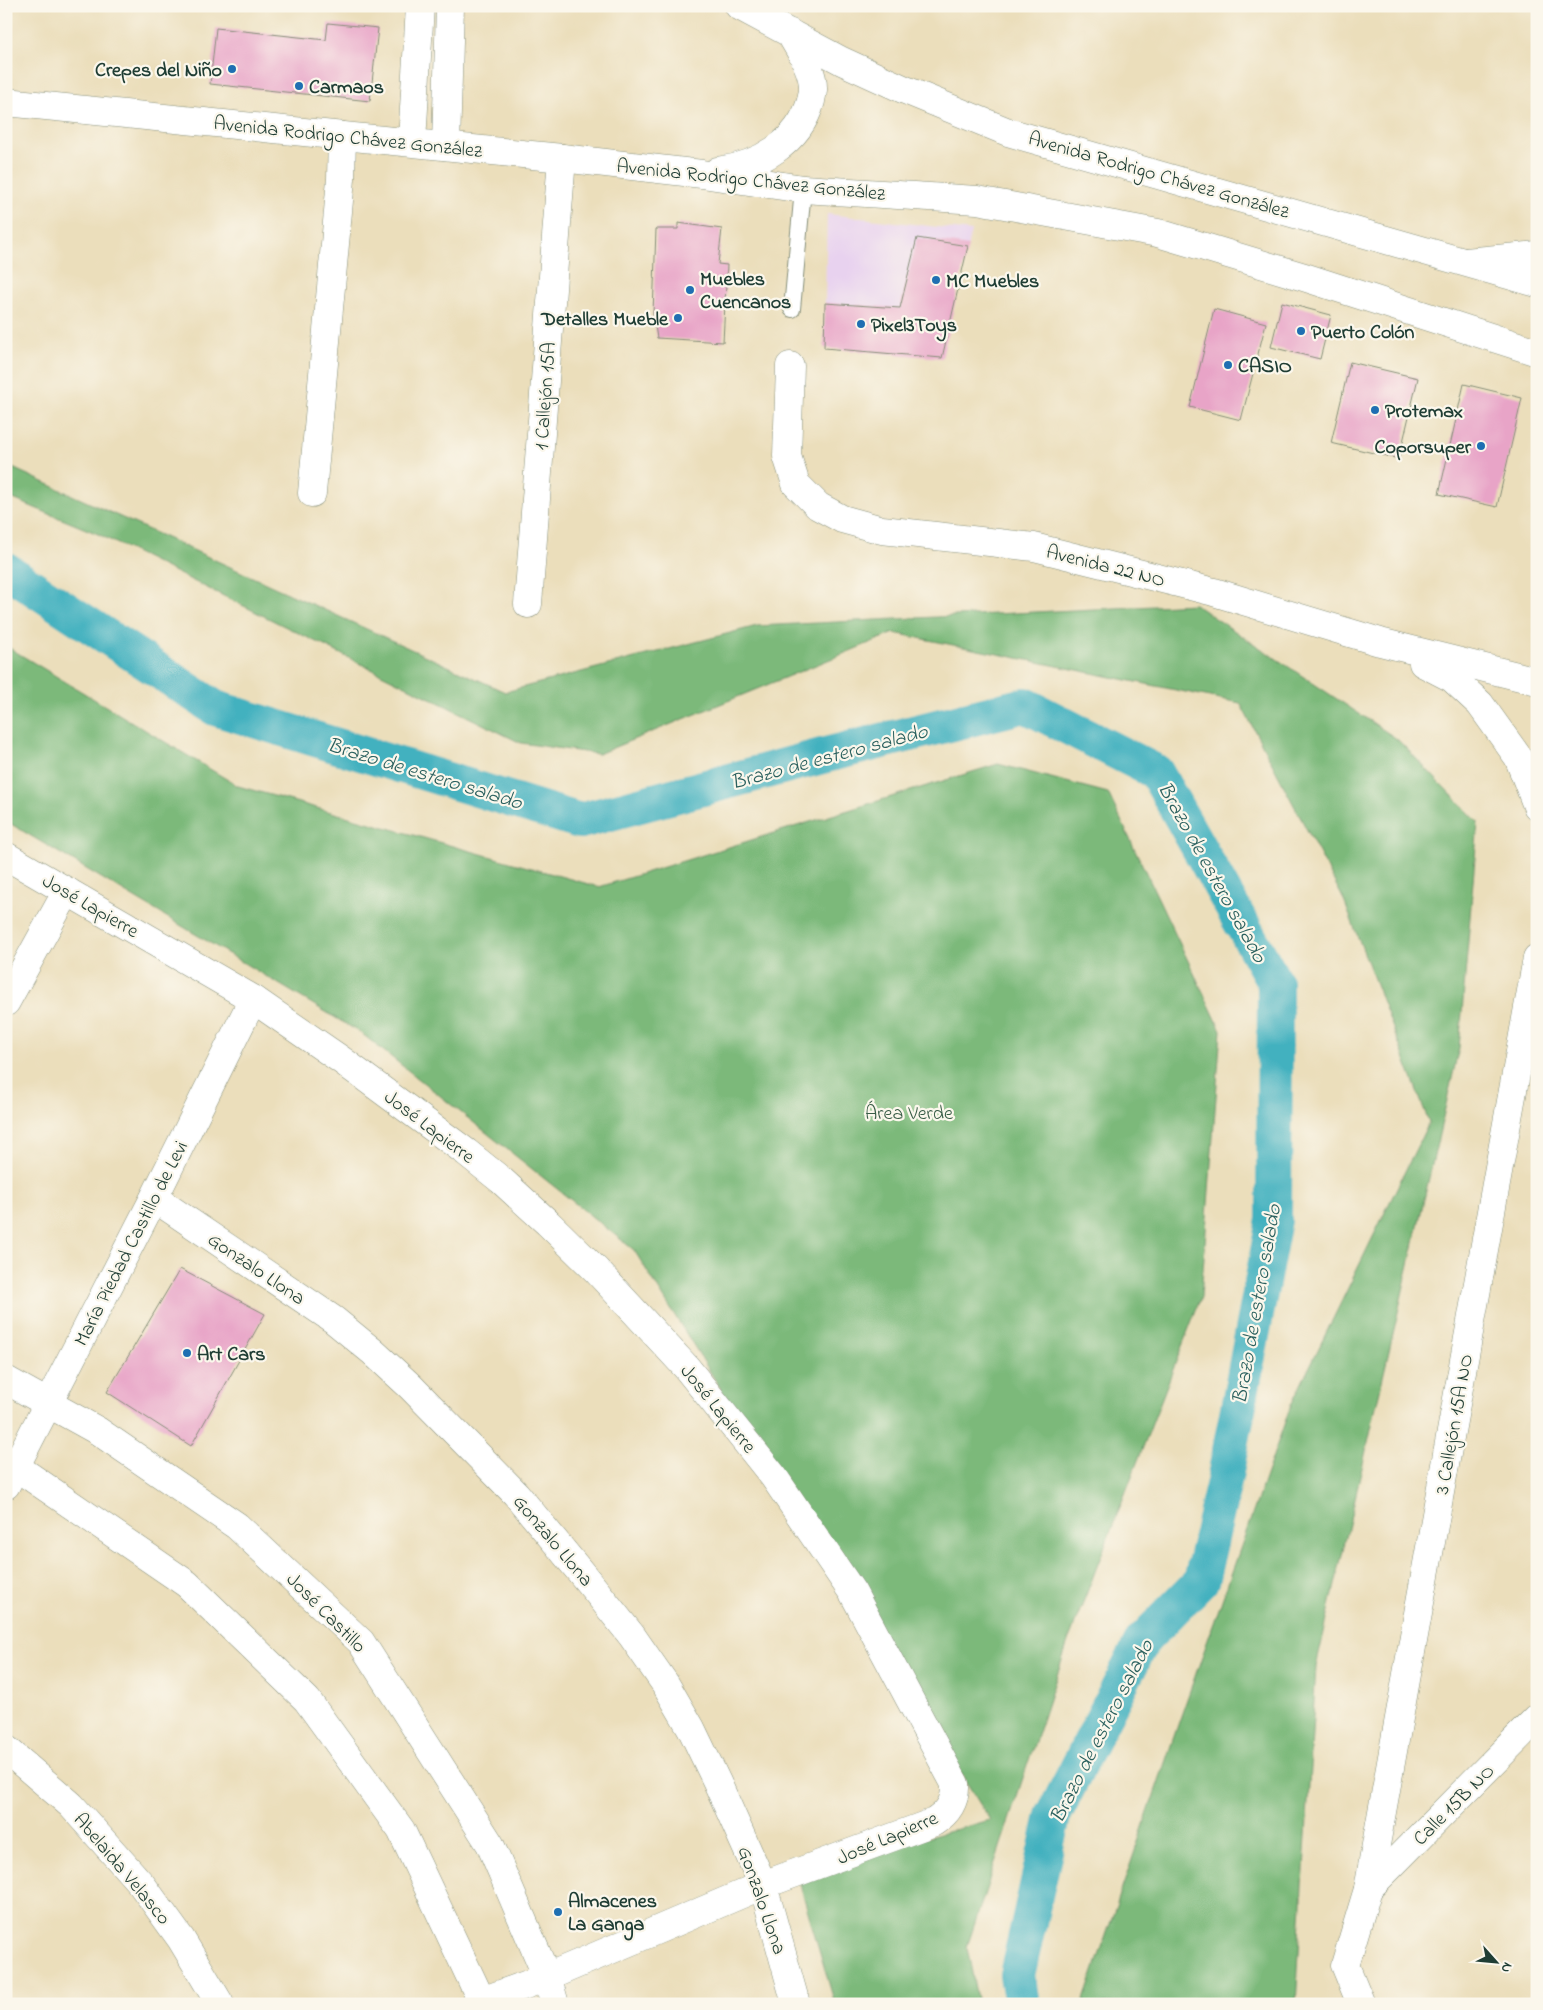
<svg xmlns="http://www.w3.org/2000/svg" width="1543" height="2010" viewBox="0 0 1543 2010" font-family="'Indie Flower',sans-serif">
	<rect width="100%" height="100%" fill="#fbf7ec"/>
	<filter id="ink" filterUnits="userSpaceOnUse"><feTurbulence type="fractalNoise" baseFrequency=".02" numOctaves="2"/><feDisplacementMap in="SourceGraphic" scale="10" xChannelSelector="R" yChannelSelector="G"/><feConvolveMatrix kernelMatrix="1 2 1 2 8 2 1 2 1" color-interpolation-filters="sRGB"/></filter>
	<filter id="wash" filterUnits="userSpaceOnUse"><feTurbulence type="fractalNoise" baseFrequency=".0096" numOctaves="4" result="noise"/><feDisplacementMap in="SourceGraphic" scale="20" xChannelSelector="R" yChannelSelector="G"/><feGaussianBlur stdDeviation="1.12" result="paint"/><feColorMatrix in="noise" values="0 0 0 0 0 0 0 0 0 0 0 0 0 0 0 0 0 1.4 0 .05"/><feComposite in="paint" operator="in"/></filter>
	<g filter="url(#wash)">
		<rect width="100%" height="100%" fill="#ebdebb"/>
		<!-- built -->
		<polygon fill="#e8d2ef" points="827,214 971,231 942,358 824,348"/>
		<!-- forest -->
		<g fill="#7cb97a" stroke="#4e7b57">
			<polygon points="6,465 505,692 757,626 1194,604 1397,739 1478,822 1459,1048 1316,1667 1296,2004 1086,2004 1084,2000 1181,1716 1291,1405 1429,1122 1343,898 1240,703 894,633 598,754 521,743 98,534 6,496"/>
			<polygon points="6,646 238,786 599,887 998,764 1108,793 1221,1030 1201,1297 1069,1639 967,1947 978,2004 835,2004 797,1874 990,1820 634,1250 361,1033 6,821"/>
		</g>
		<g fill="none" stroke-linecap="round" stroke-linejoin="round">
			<!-- canal -->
			<polyline stroke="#43b1bf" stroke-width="36" points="6,570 215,708 580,821 822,756 1025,705 1156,772 1275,983 1274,1220 1224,1482 1201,1581 1143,1640 1053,1816 1017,1975 1022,2004"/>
		</g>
		<g id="blocks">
			<!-- building -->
			<g fill="#e8a4c7">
				<polygon points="328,23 378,28 370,101 210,84 216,28 326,40"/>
				<polygon points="678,223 722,229 718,264 727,265 723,342 657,338 653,314 656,229 678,229"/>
				<polygon points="917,238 968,246 942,358 824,348 825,303 900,308"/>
				<polygon points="1282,302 1331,315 1320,359 1271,347"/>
				<polygon points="1214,309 1266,323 1241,420 1190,407"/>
				<polygon points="1350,362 1418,378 1399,459 1331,443"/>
				<polygon points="1464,384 1522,398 1497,507 1439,494"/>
				<polygon points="180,1269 265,1314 191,1446 107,1392"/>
			</g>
		</g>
	</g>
	<g filter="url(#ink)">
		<use href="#blocks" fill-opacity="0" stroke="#858e78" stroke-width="1"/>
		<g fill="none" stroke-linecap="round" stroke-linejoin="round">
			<!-- lane casing -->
			<g stroke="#858e78" stroke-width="18">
				<polyline id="lane" points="792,309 803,189"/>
			</g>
			<!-- street casing -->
			<g stroke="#858e78" stroke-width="29">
				<g id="street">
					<polyline points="412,142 420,6"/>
					<polyline points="446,146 450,6"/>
					<polyline points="1466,262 1537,255"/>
					<polyline points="790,366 787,456 796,484 818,506 842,519 882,530 1034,547 1214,592 1380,642 1537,681"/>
					<polyline points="312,493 341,179 342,136"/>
					<polyline points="528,604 562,158"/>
					<polyline points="1423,663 1452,678 1480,704 1518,757 1537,806"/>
					<path d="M6,856l247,143 87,60 126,93 35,28 47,43 48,47 90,97 88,110 79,116 102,191c1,18 -7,29 -21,38l-171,63 -216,92 -65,24"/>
					<polyline points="6,1002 67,891"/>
					<polyline points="154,1198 334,1320 373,1352 410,1386 516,1494 596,1591 632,1636 666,1685 691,1728 717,1782 763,1885 796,2004"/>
					<polyline points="6,1485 154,1198 253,999"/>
					<polyline points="6,1749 71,1805 142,1885 181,1939 220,2004"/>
					<polyline points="1368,1889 1537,1718"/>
					<polyline points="1361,2004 1345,1965 1368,1889 1537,958"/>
				</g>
			</g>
			<!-- secondary casing -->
			<g stroke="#858e78" stroke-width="29">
				<g id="secondary">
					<polyline points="739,6 842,61 903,89 1008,132 1537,283"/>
					<polyline points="6,102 562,158 702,174 803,189 977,200 1158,233 1304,277 1537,352"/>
					<path d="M718,171c40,-5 81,-28 93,-70 0,-3 2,-8 2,-11 1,-20 -14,-40 -23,-57"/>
					<polyline points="6,1380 98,1431 237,1526 361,1642 490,1844 547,1977 555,2004"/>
					<polyline points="6,1460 187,1584 307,1700 401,1830 483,2004"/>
				</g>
			</g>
			<!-- lane -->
			<use href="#lane" stroke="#fff" stroke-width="16"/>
			<!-- street -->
			<use href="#street" stroke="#fff" stroke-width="28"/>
			<!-- secondary -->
			<use href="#secondary" stroke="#fff" stroke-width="28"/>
		</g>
	</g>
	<!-- markers -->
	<g fill="#1f6fb2" stroke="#fbf7ec" stroke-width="2">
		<circle cx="232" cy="69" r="5"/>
		<circle cx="299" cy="86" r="5"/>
		<circle cx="936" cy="280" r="5"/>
		<circle cx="690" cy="290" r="5"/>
		<circle cx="678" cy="318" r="5"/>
		<circle cx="861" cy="324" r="5"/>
		<circle cx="1301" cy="331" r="5"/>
		<circle cx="1228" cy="365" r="5"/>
		<circle cx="1375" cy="410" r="5"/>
		<circle cx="1481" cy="446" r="5"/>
		<circle cx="187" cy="1353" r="5"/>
		<circle cx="558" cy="1912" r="5"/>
	</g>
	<g text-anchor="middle" stroke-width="4.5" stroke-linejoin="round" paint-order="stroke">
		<!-- poi labels -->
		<g font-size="20" font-weight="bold" fill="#1f3d34" stroke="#fbf7ec" text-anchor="start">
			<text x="222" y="76" text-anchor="end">Crepes del Niño</text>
			<text x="309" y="93">Carmaos</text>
			<text x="700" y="285">Muebles<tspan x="700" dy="23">Cuencanos</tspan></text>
			<text x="946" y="287">MC Muebles</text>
			<text x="668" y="325" text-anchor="end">Detalles Mueble</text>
			<text x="871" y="331">Pixel3Toys</text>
			<text x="1311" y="338">Puerto Colón</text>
			<text x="1238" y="372">CASIO</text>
			<text x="1385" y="417">Protemax</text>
			<text x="1471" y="453" text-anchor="end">Coporsuper</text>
			<text x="197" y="1360">Art Cars</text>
			<text x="568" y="1907">Almacenes<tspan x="568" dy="23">La Ganga</tspan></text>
		</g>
		<!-- street labels -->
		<g font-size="20" fill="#1f3d34" stroke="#fbf7ec">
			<text transform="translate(348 136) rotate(6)" y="7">Avenida Rodrigo Chávez González</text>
			<text transform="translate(1159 174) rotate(16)" y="7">Avenida Rodrigo Chávez González</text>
			<text transform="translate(751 179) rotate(6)" y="7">Avenida Rodrigo Chávez González</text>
			<text transform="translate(544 396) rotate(-86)" y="7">1 Callejón 15A</text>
			<text transform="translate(1106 565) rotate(14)" y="7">Avenida 22 NO</text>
			<text transform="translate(91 905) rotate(30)" y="7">José Lapierre</text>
			<text transform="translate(430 1126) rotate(37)" y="7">José Lapierre</text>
			<text transform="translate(130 1243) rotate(-63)" y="7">María Piedad Castillo de Levi</text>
			<text transform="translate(257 1268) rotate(34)" y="7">Gonzalo Llona</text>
			<text transform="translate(719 1408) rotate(51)" y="7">José Lapierre</text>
			<text transform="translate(1453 1424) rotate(-80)" y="7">3 Callejón 15A NO</text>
			<text transform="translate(554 1540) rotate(50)" y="7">Gonzalo Llona</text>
			<text transform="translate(327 1612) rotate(45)" y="7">José Castillo</text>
			<text transform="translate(1453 1804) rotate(-45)" y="7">Calle 15B NO</text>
			<text transform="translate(887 1837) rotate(-23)" y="7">José Lapierre</text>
			<text transform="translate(123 1868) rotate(50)" y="7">Abelaida Velasco</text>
			<text transform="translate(763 1900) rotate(71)" y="7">Gonzalo Llona</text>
		</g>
		<!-- park labels -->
		<g font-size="20" fill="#385c46" stroke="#fbf7ec">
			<text x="909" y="1119">Área Verde</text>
		</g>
		<!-- water labels -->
		<g font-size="21" font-style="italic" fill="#2a605e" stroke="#fbf7ec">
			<text transform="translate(829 756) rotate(-15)" y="7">Brazo de estero salado</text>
			<text transform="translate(425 773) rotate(17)" y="7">Brazo de estero salado</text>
			<text transform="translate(1213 872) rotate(61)" y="7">Brazo de estero salado</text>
			<text transform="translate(1256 1304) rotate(-80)" y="7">Brazo de estero salado</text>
			<text transform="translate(1101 1731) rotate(-63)" y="7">Brazo de estero salado</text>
		</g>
	</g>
	<!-- margin -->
	<rect width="1543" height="2010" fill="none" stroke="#fbf7ec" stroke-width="25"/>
	<!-- north arrow -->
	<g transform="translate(1496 1962) rotate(117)" stroke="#fbf7ec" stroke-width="4" paint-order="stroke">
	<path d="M0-4L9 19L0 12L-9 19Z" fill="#1f3d34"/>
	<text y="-8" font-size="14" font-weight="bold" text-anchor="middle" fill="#1f3d34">N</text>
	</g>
</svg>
